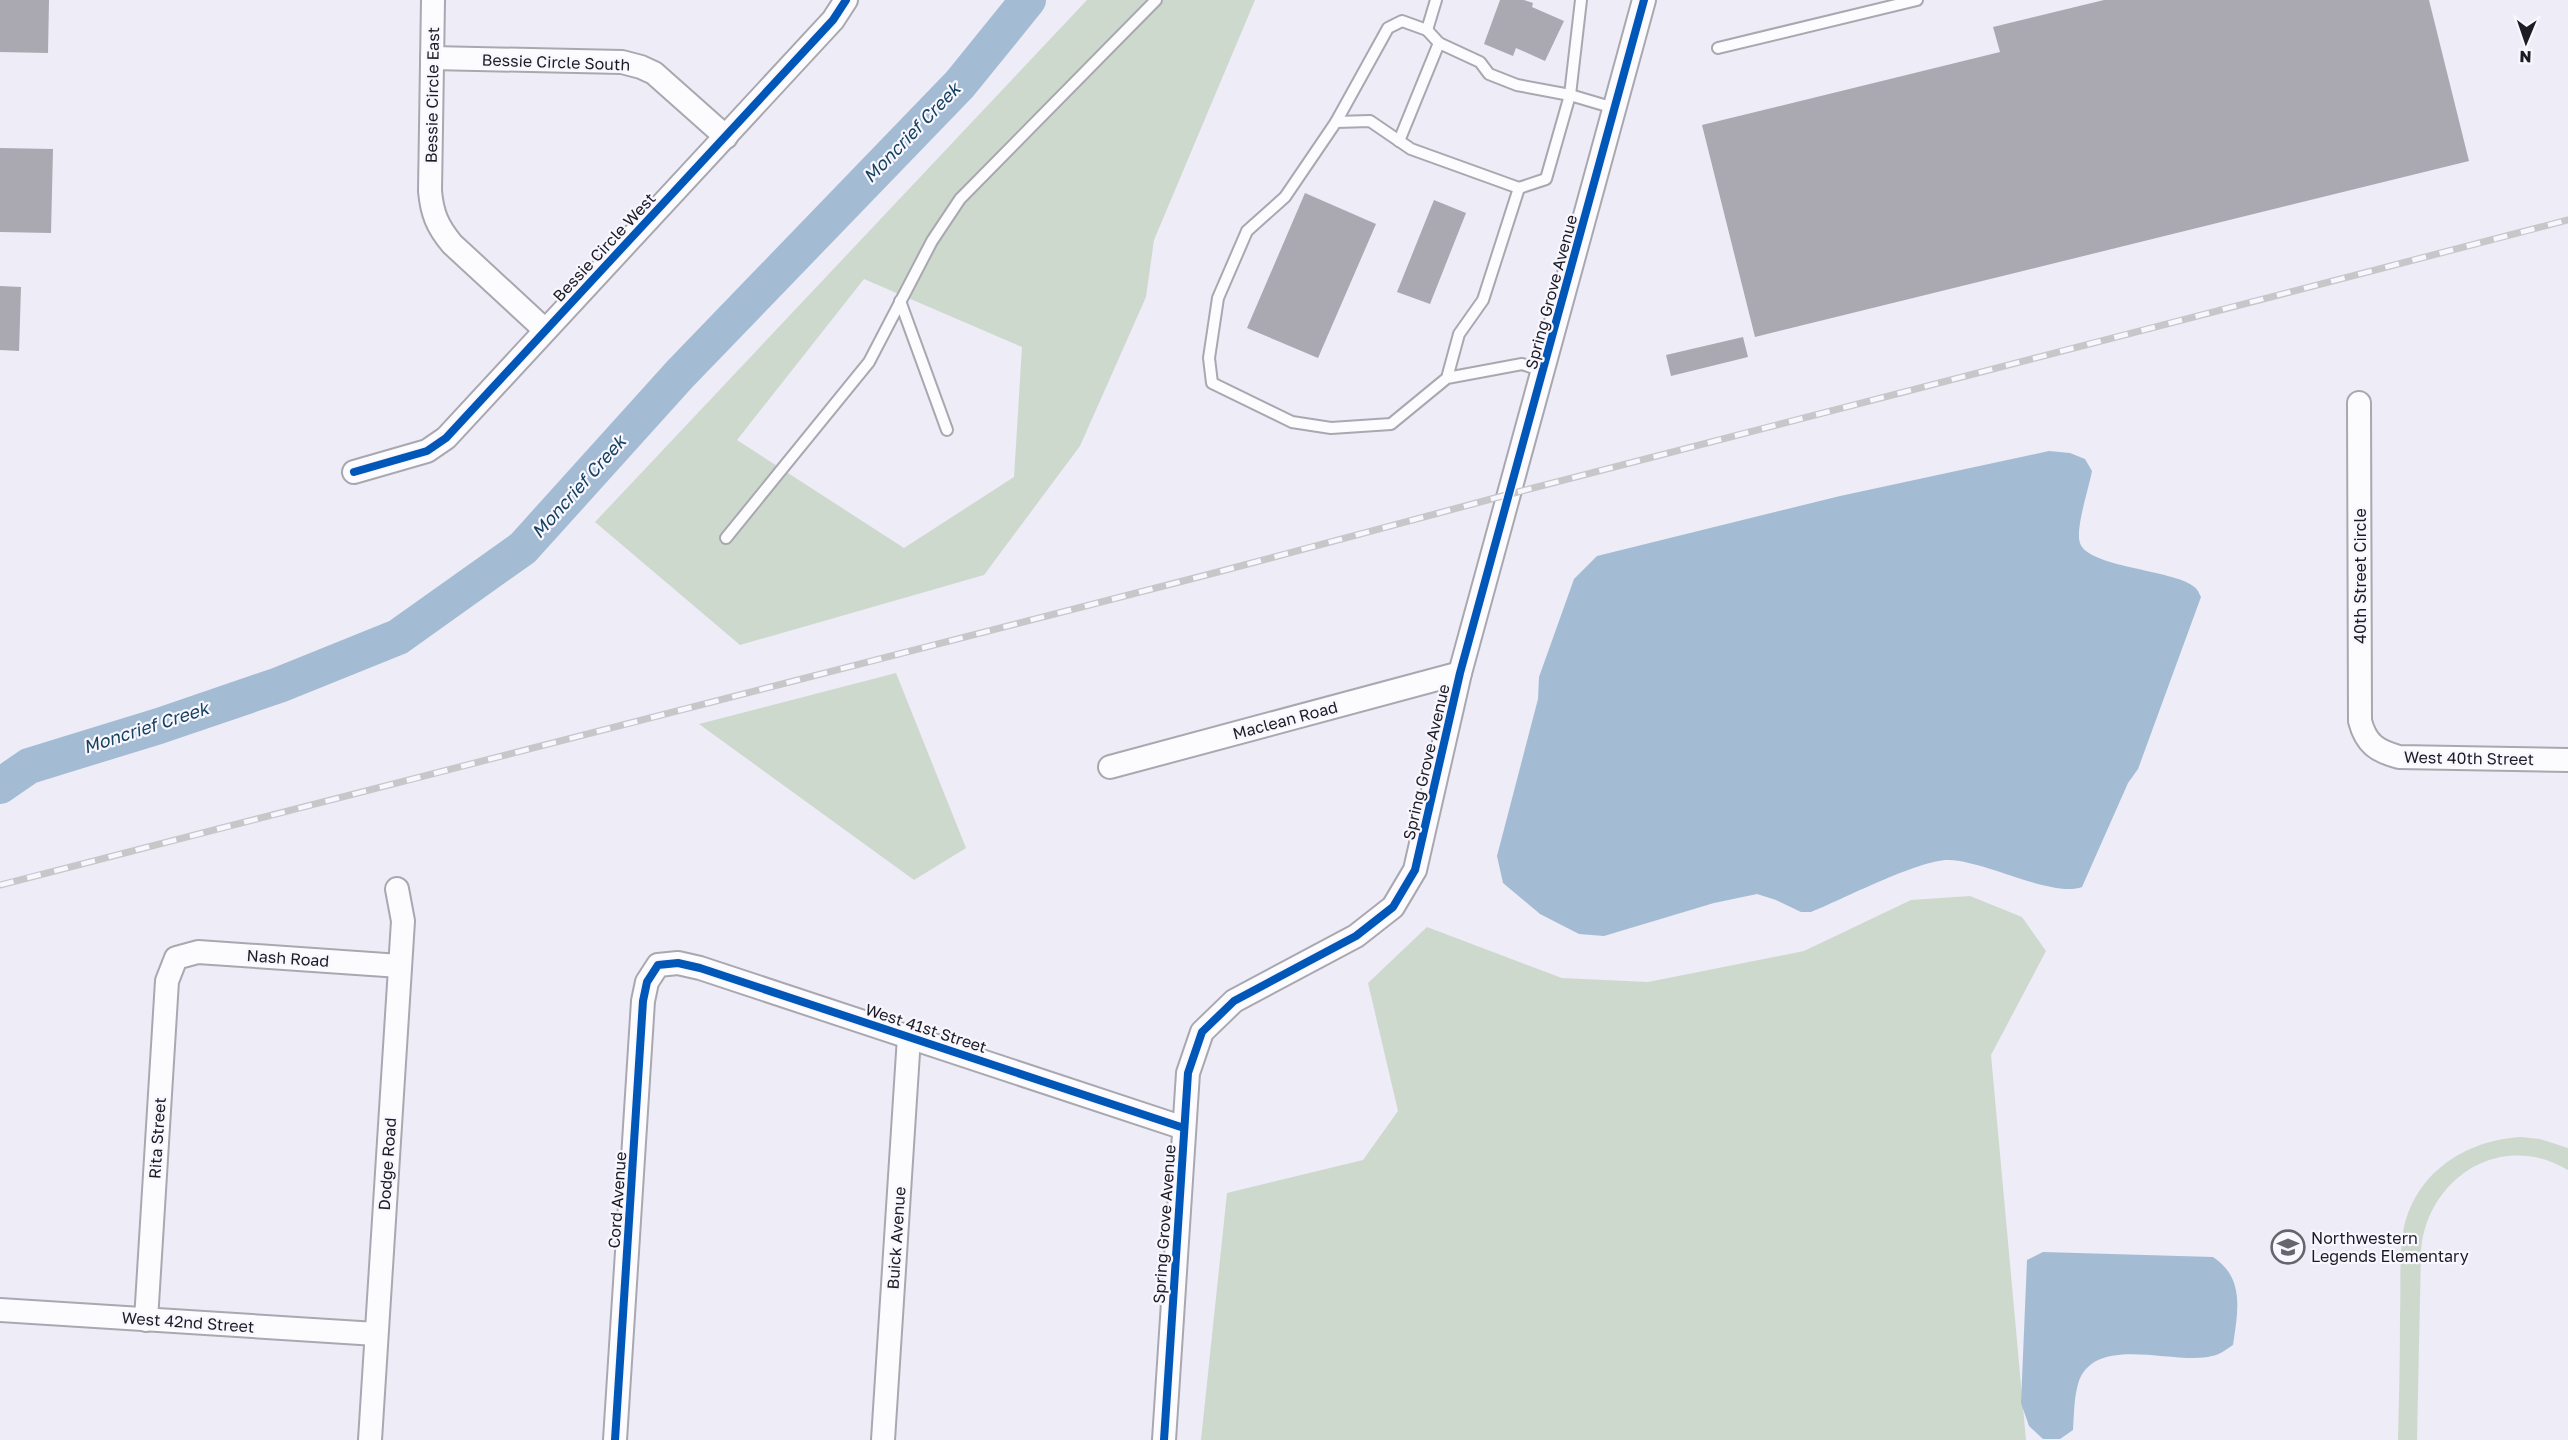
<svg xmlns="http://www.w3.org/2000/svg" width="2568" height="1440" viewBox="0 0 2568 1440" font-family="'Golos Text',sans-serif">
	<rect width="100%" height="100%" fill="#eeecf7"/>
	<!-- green -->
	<g fill="#ced9ce" fill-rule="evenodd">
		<path d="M1087,0h168l-101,240 -8,57 -66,149 -96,129 -244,70 -145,-123zM864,279l158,68 -8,130 -110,71 -167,-108z"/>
		<polygon points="896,673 966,848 914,880 699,724"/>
		<polygon points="1970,896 2022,917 2046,951 1991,1055 2026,1440 1201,1440 1227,1193 1363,1160 1398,1111 1368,983 1427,927 1562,978 1648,982 1804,951 1911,900"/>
		<path d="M2521,1137l19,2 28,9v22c-67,-40 -141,8 -147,81l-4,189h-19c1,-41 2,-83 2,-124 1,-27 -1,-56 3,-83 10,-59 62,-93 118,-96z"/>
	</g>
	<!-- water -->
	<g fill="#a3bcd3">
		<path d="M2049,451l21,2 15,6 7,12c-3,17 -17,58 -12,72 7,24 93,27 113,43 4,2 6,7 8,11l-63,172 -10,14 -46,104c-30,11 -96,-26 -133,-27 -29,-1 -108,40 -138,52h-10l-25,-12 -19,-6 -43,9 -110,33 -25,-2 -39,-20 -37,-31 -6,-27 41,-157 1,-22 35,-98 23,-23 243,-60z"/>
		<path d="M2043,1252l170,5c32,21 25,54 20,88 -6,4 -14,10 -21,11 -36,10 -119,-24 -134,28 -4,14 -4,31 -5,46l-13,9h-17l-14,-13 -8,-23 6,-143z"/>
	</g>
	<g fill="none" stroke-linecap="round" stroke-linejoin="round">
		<!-- river -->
		<polyline stroke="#a3bcd3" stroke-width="36" points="0,786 29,766 159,726 279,685 398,637 523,548 680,374 960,84 1028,0"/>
	</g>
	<!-- building -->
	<g fill="#aaa9b1">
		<polygon points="0,0 49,0 48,53 0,52"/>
		<polygon points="1500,0 1524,0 1533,3 1532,7 1564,21 1545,61 1516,48 1513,56 1484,44"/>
		<polygon points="2104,0 2429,0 2469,161 1755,337 1702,125 2000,52 1993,27"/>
		<polygon points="0,148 53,149 51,233 0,232"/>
		<polygon points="1305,193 1376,224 1318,358 1247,328"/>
		<polygon points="1434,200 1466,213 1430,304 1397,292"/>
		<polygon points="0,286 21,287 19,351 0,350"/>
		<polygon points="1743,337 1748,357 1671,376 1666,355"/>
	</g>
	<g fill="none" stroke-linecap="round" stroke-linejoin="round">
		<!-- lane casing -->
		<g stroke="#a9a7b0" stroke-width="14">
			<g id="lane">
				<polyline points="1427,30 1439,43 1480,62 1489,74 1517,85 1570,95 1581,0"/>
				<polyline points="1718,48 1917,0"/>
				<polyline points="1336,122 1388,28 1402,21 1427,30 1436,0"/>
				<polyline points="1399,141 1439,43"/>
				<polyline points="1519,188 1546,179 1570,95 1614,108"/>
				<polyline points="900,301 947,430"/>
				<polyline points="1447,378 1459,334 1483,300 1519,188 1411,149 1370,121 1336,122 1285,197 1247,231 1218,298 1209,358 1212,383 1292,422 1331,428 1391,424 1447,378 1522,364 1543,371"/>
				<polyline points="726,538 869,362 932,241 960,199 1156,0"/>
			</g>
		</g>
		<!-- street casing -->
		<g stroke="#a9a7b0" stroke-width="26">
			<g id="street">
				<path d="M433,0l-3,191c2,22 7,35 22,53l93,86"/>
				<polyline points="432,58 622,62 641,67 654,73 726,137"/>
				<path d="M2359,403l1,318c6,23 17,30 39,36l169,3"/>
				<polyline points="354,472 427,451 446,438 833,20 846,0"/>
				<polyline points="1110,767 1460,673"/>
				<polyline points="0,1310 376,1334"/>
				<polyline points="146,1320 167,981 176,958 198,952 400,966"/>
				<polyline points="370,1440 403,921 397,889"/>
				<polyline points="615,1440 643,1001 647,982 658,965 678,963 700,968 1184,1128"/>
				<polyline points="883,1440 909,1037"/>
				<polyline points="1164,1440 1188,1073 1202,1032 1234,1001 1356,936 1393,907 1415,870 1460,673 1644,0"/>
			</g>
		</g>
		<!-- lane -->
		<use href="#lane" stroke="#fcfcfe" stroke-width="10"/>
		<!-- street -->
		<use href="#street" stroke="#fcfcfe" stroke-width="22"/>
		<!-- rail casing -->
		<g stroke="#c7c6c9" stroke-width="7">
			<polyline id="rail" points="0,885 1214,573 1510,494 2568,220"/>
		</g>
		<!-- rail -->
		<use href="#rail" stroke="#f8f6ff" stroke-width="4.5" stroke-dasharray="14" stroke-linecap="butt"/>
		<!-- cycleway casing -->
		<g stroke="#f8f6ff" stroke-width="11">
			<g id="cycleway">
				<polyline points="354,472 427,451 446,438 833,20 846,0"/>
				<polyline points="615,1440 643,1001 647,982 658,965 678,963 700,968 1184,1128"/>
				<polyline points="1164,1440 1188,1073 1202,1032 1234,1001 1356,936 1393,907 1415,870 1460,673 1644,0"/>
			</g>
		</g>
		<!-- cycleway -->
		<use href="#cycleway" stroke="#0057b8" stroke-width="8"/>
	</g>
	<!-- icons -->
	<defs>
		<g id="school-ring" transform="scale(1.725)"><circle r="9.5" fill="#f8f6ff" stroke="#66656d" stroke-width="1.5"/><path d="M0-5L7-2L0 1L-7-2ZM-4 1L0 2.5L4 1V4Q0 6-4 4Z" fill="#66656d"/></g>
	</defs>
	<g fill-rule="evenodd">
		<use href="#school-ring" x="2288" y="1247"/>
	</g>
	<g text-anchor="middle" stroke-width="4.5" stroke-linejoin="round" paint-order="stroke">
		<!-- street labels -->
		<g font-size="16" fill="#1d1c23" stroke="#f8f6ff">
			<text transform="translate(556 62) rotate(2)" y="6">Bessie Circle South</text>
			<text transform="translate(432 95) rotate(-89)" y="6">Bessie Circle East</text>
			<text transform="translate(604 247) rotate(-47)" y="6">Bessie Circle West</text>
			<text transform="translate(1551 292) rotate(-75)" y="6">Spring Grove Avenue</text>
			<text transform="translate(2360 576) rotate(-90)" y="6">40th Street Circle</text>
			<text transform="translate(1285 720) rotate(-15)" y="6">Maclean Road</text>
			<text transform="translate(2469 758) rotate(1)" y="6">West 40th Street</text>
			<text transform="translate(1426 762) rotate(-77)" y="6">Spring Grove Avenue</text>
			<text transform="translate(288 958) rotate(4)" y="6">Nash Road</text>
			<text transform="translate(926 1028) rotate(18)" y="6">West 41st Street</text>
			<text transform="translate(157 1138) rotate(-86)" y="6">Rita Street</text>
			<text transform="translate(387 1164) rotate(-86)" y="6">Dodge Road</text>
			<text transform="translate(617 1200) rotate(-86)" y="6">Cord Avenue</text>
			<text transform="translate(1164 1224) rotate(-86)" y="6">Spring Grove Avenue</text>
			<text transform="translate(896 1238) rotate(-86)" y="6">Buick Avenue</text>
			<text transform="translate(188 1322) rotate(4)" y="6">West 42nd Street</text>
		</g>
		<!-- poi labels -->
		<g font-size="16" fill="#1d1c23" stroke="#f8f6ff" text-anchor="start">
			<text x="2311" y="1244">Northwestern<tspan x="2311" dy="18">Legends Elementary</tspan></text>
		</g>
		<!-- water labels -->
		<g font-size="18" font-style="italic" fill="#15425f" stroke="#f8f6ff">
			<text transform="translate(912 133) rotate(-46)" y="6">Moncrief Creek</text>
			<text transform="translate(579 487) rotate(-48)" y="6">Moncrief Creek</text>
			<text transform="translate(146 728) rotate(-18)" y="6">Moncrief Creek</text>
		</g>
	</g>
	<!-- north arrow -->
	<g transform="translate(2526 42) rotate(182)" stroke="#f8f6ff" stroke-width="4.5" paint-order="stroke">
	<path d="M0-4.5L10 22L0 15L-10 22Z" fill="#1d1c23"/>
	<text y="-9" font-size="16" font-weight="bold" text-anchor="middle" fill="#1d1c23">N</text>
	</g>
</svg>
